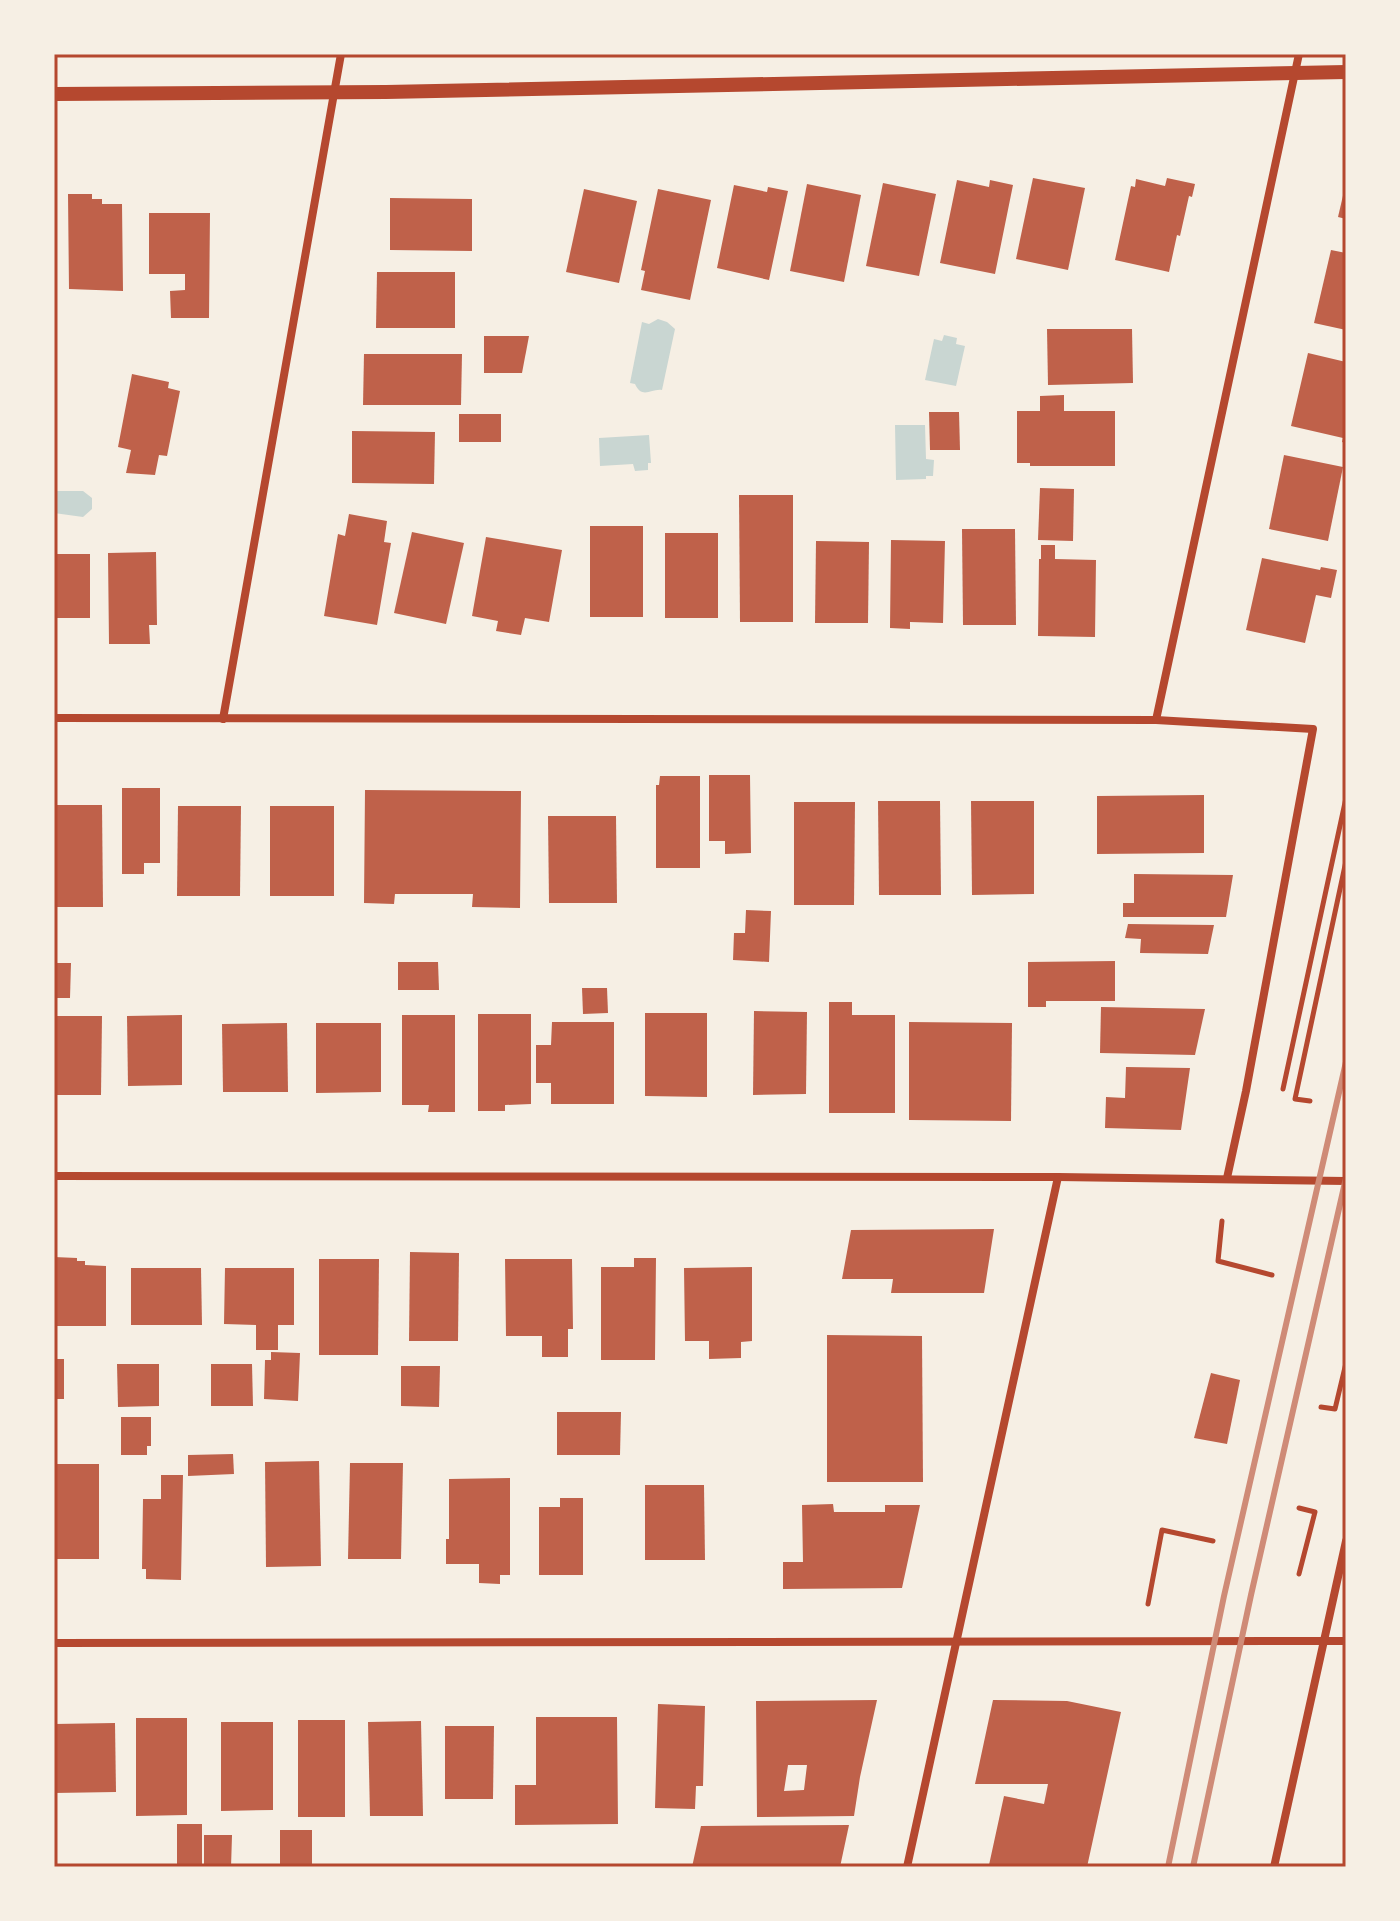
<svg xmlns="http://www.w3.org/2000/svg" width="1400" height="1921" viewBox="0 0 1400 1921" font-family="Karla,sans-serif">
	<rect width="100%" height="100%" fill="#f6efe4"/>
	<!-- water -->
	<g fill="#c9d6d2">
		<path d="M658,319l9,3 8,7 -13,61c-10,-2 -20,10 -27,-6l-5,-1 12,-61 7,2z"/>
		<polygon points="944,335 957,338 956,344 965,346 956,386 925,380 934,339 942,341"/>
		<polygon points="895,425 925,425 926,459 934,460 933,476 926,476 926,479 896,480"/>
		<polygon points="649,435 651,463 648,463 648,470 635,471 633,464 600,466 599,438"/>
		<polygon points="54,491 83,491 92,498 92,509 83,517 54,513"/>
	</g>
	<!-- building -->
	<g fill="#bf614a" fill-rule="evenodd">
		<polygon points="1033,178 1085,188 1068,270 1016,259"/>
		<polygon points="1167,178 1195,184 1192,197 1189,196 1180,236 1177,235 1169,272 1115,260 1131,186 1135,187 1136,179 1165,186"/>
		<polygon points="957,180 989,187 990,180 1013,185 995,274 940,263"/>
		<polygon points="883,183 936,194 919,276 866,266"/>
		<polygon points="807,184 861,195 844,282 790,271"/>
		<polygon points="734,185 767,192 768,187 788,191 769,280 717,268"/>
		<polygon points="1345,187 1346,187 1346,219 1338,217"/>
		<polygon points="584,189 637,201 619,283 566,272"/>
		<polygon points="658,189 711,200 690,300 641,290 645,271 641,270"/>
		<polygon points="68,194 92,194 92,199 102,199 102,204 122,204 123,291 69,289"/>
		<polygon points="390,198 472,199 472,251 390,250"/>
		<polygon points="149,213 210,213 209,318 171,318 170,291 185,290 185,274 149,274"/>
		<polygon points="1331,250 1346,253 1346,330 1314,323"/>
		<polygon points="377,272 455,272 455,328 376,328"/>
		<polygon points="1047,329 1132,329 1133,383 1048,385"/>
		<polygon points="484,336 529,336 522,373 484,373"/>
		<polygon points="1308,353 1346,362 1346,443 1342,442 1343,438 1291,426"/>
		<polygon points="364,354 462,354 461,405 363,405"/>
		<polygon points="132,374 169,382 168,388 180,391 167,456 159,455 155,475 126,473 131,450 118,447"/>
		<polygon points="1064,395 1064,411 1115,411 1115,466 1030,466 1030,463 1017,463 1017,411 1040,411 1040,396"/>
		<polygon points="929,412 959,412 960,450 930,450"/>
		<rect x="459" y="414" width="42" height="28"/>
		<polygon points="352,431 435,432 434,484 352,483"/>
		<polygon points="1284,455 1343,467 1328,541 1269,529"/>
		<polygon points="1040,488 1074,489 1073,541 1038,540"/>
		<polygon points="739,495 793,495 793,622 740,622"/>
		<polygon points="349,514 387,521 384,542 391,543 377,625 324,616 338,534 345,536"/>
		<rect x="590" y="526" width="53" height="91"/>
		<polygon points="962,529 1015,529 1016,625 963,625"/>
		<polygon points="412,532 464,543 446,624 394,613"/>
		<rect x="665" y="533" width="53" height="85"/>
		<polygon points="486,537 562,550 549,622 525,618 521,635 496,631 498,621 472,616"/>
		<polygon points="891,540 945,541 943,623 910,622 910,629 890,628"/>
		<polygon points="816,541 869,542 868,623 815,623"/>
		<polygon points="1041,545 1055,545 1055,559 1096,560 1095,637 1038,636 1039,559 1041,559"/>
		<polygon points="156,552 157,625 149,625 150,644 109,644 108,553"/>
		<rect x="54" y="554" width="36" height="64"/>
		<polygon points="1262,558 1320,570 1321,567 1337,570 1331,598 1316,595 1305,643 1246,630"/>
		<polygon points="709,775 750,775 751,853 725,854 725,841 709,841"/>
		<polygon points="660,776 700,776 700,868 656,868 656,785 659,785"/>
		<polygon points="122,788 160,788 160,863 144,863 144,874 122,874"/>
		<polygon points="365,790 521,791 520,908 472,907 473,894 395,894 394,904 364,903"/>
		<polygon points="1204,795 1204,853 1097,854 1097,796"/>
		<polygon points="878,801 940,801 941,895 879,895"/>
		<polygon points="971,801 1034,801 1034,894 972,895"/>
		<polygon points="794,802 855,802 854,905 794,905"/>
		<polygon points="54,805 102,805 103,907 54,907"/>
		<polygon points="178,806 241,806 240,896 177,896"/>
		<rect x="270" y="806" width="64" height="90"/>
		<polygon points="548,816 616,816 617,903 549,903"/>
		<polygon points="1134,874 1233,875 1226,917 1123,917 1123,903 1134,903"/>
		<polygon points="746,910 771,911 769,962 733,960 734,933 745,933"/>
		<polygon points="1128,924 1214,925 1208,954 1140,953 1141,939 1125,938"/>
		<polygon points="1115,961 1115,1001 1046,1001 1046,1007 1028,1007 1028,962"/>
		<polygon points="398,962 438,962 439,990 398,990"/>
		<polygon points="54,963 71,963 70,998 54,998"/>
		<polygon points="582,988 607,988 608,1013 583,1014"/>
		<polygon points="829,1002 852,1002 852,1015 895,1015 895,1113 829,1113"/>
		<polygon points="1101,1007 1205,1009 1195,1055 1100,1053"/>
		<polygon points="754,1011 807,1012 806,1094 753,1095"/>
		<polygon points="645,1013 707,1013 707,1097 645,1096"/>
		<polygon points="478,1014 531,1014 531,1104 505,1105 505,1111 478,1111"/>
		<polygon points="182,1015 182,1085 128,1086 127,1016"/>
		<polygon points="402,1015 455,1015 455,1112 428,1112 429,1105 402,1105"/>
		<polygon points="54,1016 102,1016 101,1095 54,1095"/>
		<polygon points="552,1022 614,1022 614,1104 551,1104 551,1083 536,1083 536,1045 551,1045"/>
		<polygon points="909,1022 1012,1023 1011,1121 909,1120"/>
		<polygon points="287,1023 288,1092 223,1092 222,1024"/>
		<polygon points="316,1023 381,1023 381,1092 316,1093"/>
		<polygon points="1126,1067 1190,1068 1181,1130 1105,1128 1106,1097 1125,1098"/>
		<polygon points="994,1229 984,1293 891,1293 893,1279 842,1279 851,1230"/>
		<polygon points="410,1252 459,1253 458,1341 409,1341"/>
		<polygon points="54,1257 77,1258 77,1261 85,1261 85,1265 106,1266 106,1326 54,1326"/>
		<polygon points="634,1258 656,1258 655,1360 601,1360 601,1267 634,1267"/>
		<polygon points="319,1259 379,1259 378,1355 319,1355"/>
		<polygon points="505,1259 572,1259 573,1329 568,1329 568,1357 542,1357 542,1336 506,1336"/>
		<polygon points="752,1267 752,1341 741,1342 741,1358 709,1359 709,1341 685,1341 684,1268"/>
		<polygon points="131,1268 201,1268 202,1325 131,1325"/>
		<polygon points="225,1268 294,1268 294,1325 278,1325 278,1350 256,1350 256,1325 224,1324"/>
		<polygon points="827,1335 922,1336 923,1482 827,1482"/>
		<polygon points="271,1352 300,1353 298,1401 264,1399 265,1360 271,1360"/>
		<rect x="54" y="1359" width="10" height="40"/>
		<polygon points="117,1364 159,1364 159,1406 118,1407"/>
		<polygon points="211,1364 252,1364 253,1406 211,1406"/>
		<polygon points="401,1366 440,1366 439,1407 401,1406"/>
		<polygon points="1211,1373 1240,1380 1227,1444 1194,1438"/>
		<polygon points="557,1412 621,1412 620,1455 557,1455"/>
		<polygon points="121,1417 151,1417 151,1446 147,1446 147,1455 121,1455"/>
		<polygon points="233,1454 234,1474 188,1476 188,1455"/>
		<polygon points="319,1461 321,1566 266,1567 265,1462"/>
		<polygon points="350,1463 403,1463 401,1559 348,1559"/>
		<rect x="54" y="1464" width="45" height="95"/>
		<polygon points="161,1475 183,1475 181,1580 146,1579 146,1569 142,1569 143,1499 161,1499"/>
		<polygon points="510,1478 510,1575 500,1575 500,1584 479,1583 479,1564 446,1564 446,1539 449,1539 449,1479"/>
		<polygon points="645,1485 704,1485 705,1560 645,1560"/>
		<polygon points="560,1498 583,1498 583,1575 539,1575 539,1507 560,1507"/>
		<polygon points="833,1504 834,1512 885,1512 885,1505 920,1505 902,1588 783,1589 783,1562 803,1562 802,1505"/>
		<path d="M877,1700l-17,77 -6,39 -97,1 -1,-116zM788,1765h19l-3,25 -20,1z"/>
		<polygon points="993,1700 1067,1701 1121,1712 1087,1867 999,1867 989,1865 1004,1796 1044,1804 1048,1784 975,1784"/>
		<polygon points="658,1704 705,1706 703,1786 696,1786 695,1809 655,1808"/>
		<polygon points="536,1717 617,1717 618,1824 515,1825 515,1785 536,1785"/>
		<polygon points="136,1718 187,1718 187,1815 136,1816"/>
		<rect x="298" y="1720" width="47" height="97"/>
		<polygon points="421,1721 423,1816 370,1816 368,1722"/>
		<polygon points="221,1722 273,1722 273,1810 221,1811"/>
		<polygon points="115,1723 116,1792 54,1793 54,1724"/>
		<polygon points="445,1726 494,1726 493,1799 445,1799"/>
		<rect x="177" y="1824" width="25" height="43"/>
		<polygon points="849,1825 840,1867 692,1867 701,1826"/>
		<rect x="280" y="1830" width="32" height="37"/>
		<polygon points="204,1835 232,1835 231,1867 204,1867"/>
	</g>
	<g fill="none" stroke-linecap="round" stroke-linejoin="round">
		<!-- path -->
		<g stroke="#b5482f" stroke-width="5">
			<polyline points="1283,1089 1346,798"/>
			<polyline points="1310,1101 1295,1099 1346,861"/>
			<polyline points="1222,1221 1218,1261 1272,1275"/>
			<polyline points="1321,1407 1335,1409 1346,1363"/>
			<polyline points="1299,1508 1315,1512 1299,1574"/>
			<polyline points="1148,1604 1162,1530 1213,1541"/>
		</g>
		<!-- minor -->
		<g stroke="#b5482f" stroke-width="8">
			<polyline points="54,718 1156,720 1313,729 1246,1091 1227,1178"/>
			<polyline points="223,719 341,54"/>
			<polyline points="1156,720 1299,54"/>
			<polyline points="54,1176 1058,1177 1346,1181"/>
			<polyline points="54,1643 1346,1641"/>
			<polyline points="907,1867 1058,1177"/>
			<polyline points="1274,1867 1346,1541"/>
		</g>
		<!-- tertiary -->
		<polyline stroke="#b5482f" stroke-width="14" points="54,94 386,92 1346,72"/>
		<!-- rail -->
		<g stroke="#cf8b77" stroke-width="6">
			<polyline points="1168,1867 1224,1596 1346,1062"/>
			<polyline points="1193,1867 1251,1595 1346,1178"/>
		</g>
	</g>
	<!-- border -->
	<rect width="1400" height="1921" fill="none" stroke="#f6efe4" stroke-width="112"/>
	<rect x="56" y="56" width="1288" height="1809" fill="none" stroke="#b5482f" stroke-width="3"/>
</svg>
